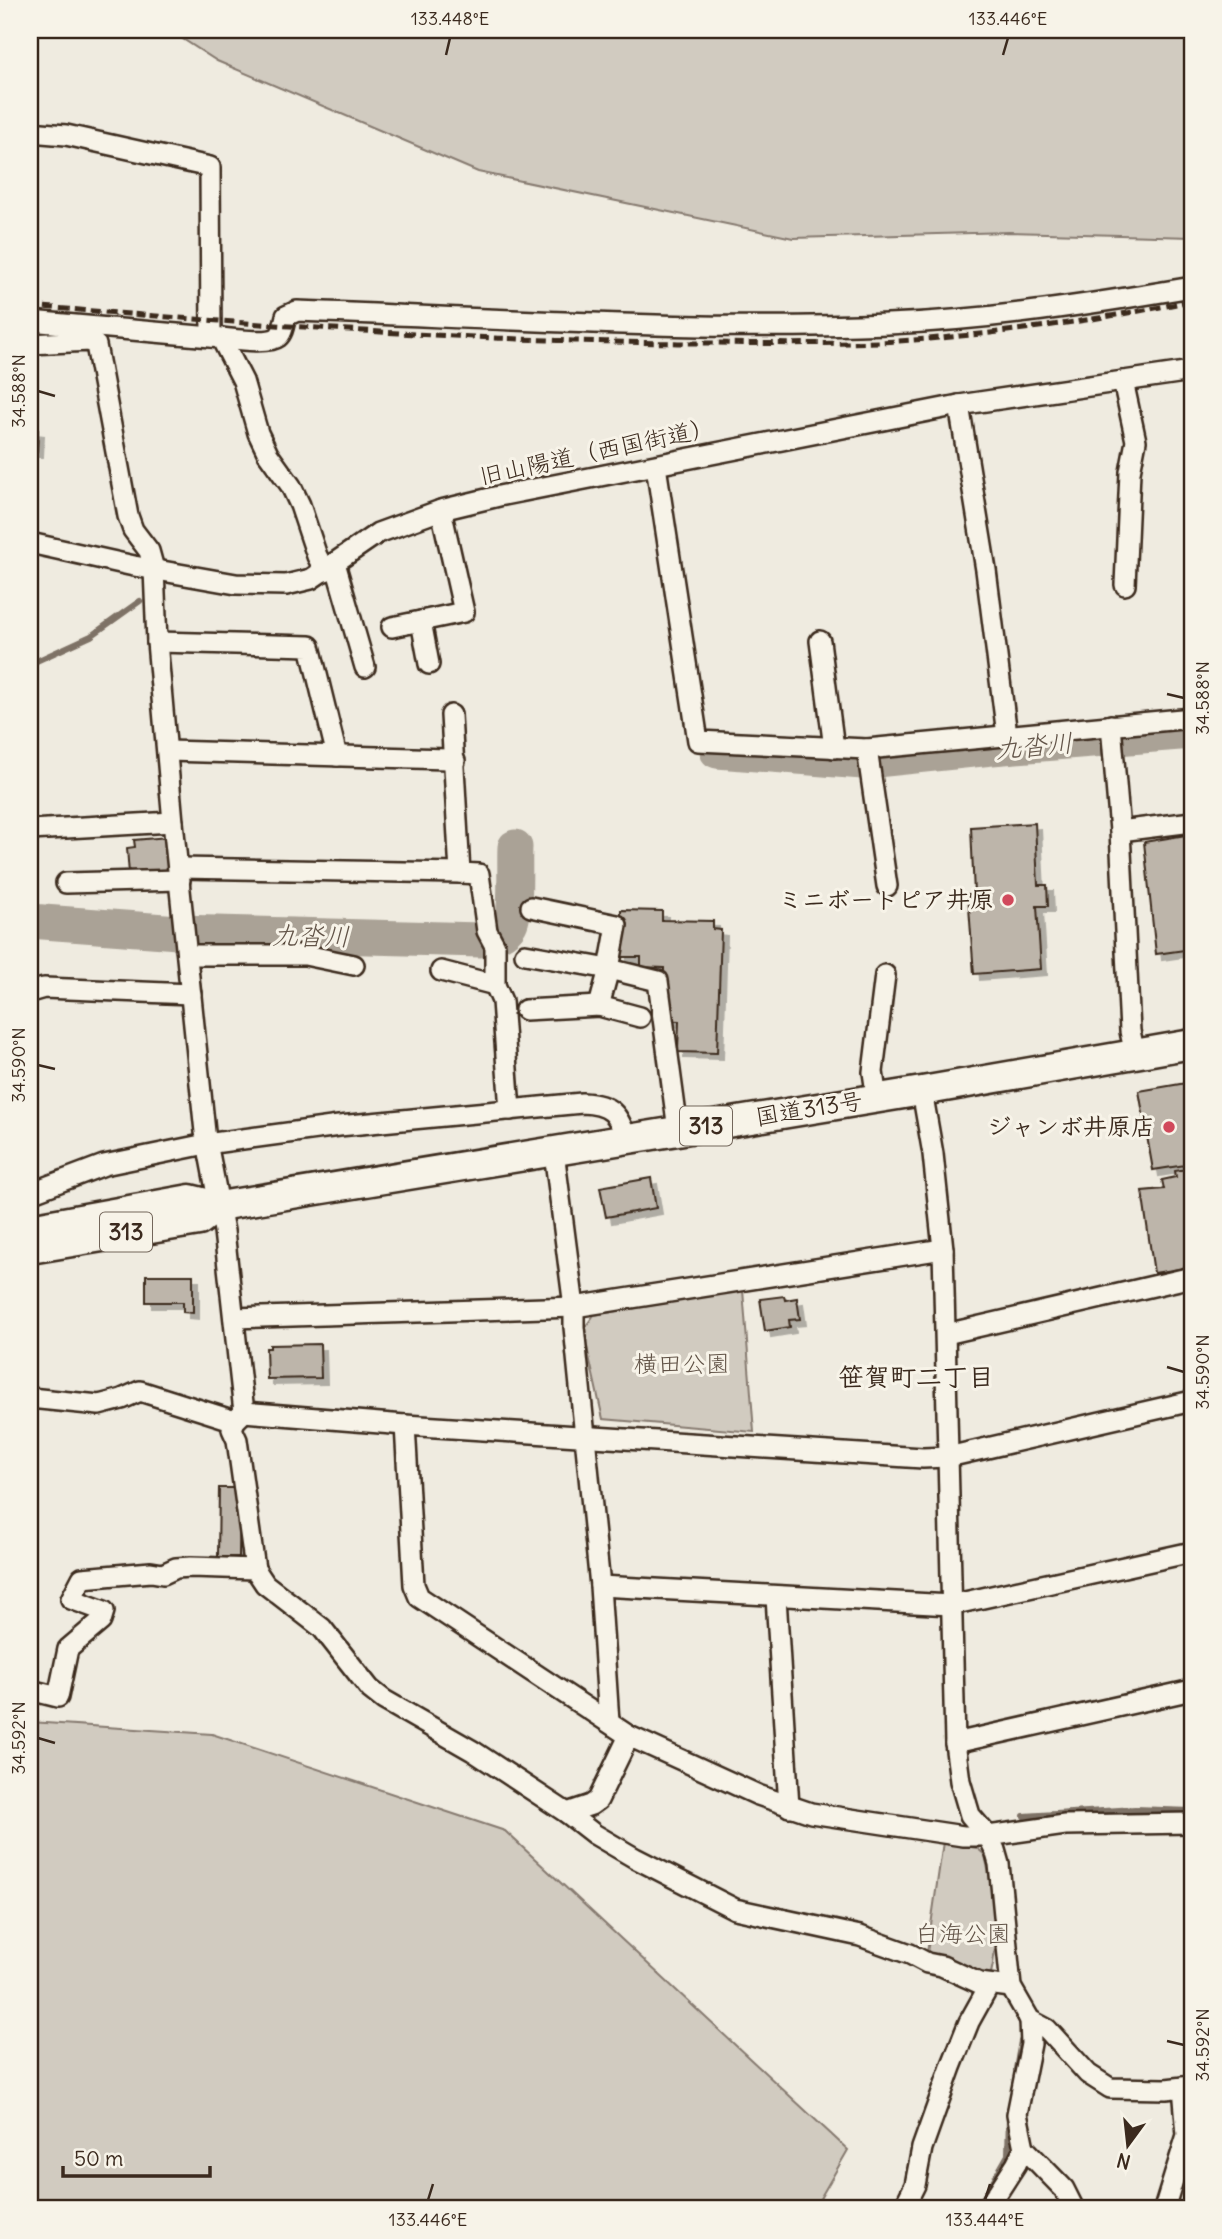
<svg xmlns="http://www.w3.org/2000/svg" width="1222" height="2239" viewBox="0 0 1222 2239" font-family="Delius,'Klee One',sans-serif">
	<defs>
		<filter id="shadow"><feDropShadow dx="6" dy="6" stdDeviation="0" flood-color="#0004"/></filter>
	</defs>
	<rect width="100%" height="100%" fill="#efebe0"/>
	<filter id="ink" filterUnits="userSpaceOnUse"><feTurbulence type="fractalNoise" baseFrequency=".0143" numOctaves="2"/><feDisplacementMap in="SourceGraphic" scale="14" xChannelSelector="R" yChannelSelector="G"/><feConvolveMatrix kernelMatrix="1 2 1 2 8 2 1 2 1" color-interpolation-filters="sRGB"/></filter>
	<g filter="url(#ink)">
		<!-- green -->
		<g fill="#d1cbc0" stroke="#867a6f" stroke-width="2">
			<polygon points="169,30 1192,30 1192,237 1009,232 793,238 478,172 217,61"/>
			<polygon points="743,1290 754,1432 603,1419 583,1330 594,1315"/>
			<polygon points="30,1722 212,1734 505,1831 848,2150 814,2209 30,2209"/>
			<path d="M943,1842l34,6 8,7c9,41 16,82 5,123l-63,-25z"/>
		</g>
		<g fill="none" stroke-linecap="round" stroke-linejoin="round">
			<!-- stream -->
			<g stroke="#7e7266" stroke-width="6">
				<polyline points="30,664 91,636 140,601"/>
				<polyline points="1024,1816 1135,1809 1192,1811"/>
				<polyline points="1016,2069 1021,2041"/>
				<polyline points="985,2195 1008,2155 1009,2114"/>
			</g>
			<!-- river -->
			<g stroke="#aaa296" stroke-width="35">
				<polyline points="717,751 863,762"/>
				<polyline points="876,760 992,748 1192,732"/>
				<path d="M30,921l148,11 303,8c10,-3 24,-6 29,-16 7,-11 4,-62 5,-77"/>
			</g>
		</g>
		<!-- building -->
		<g fill="#bdb5aa" stroke="#3b2a1e" stroke-width="2" filter="url(#shadow)">
			<polygon points="30,429 38,430 37,451 30,451"/>
			<polygon points="1035,823 1038,885 1047,885 1048,906 1037,906 1041,969 974,974 968,894 974,894 971,827"/>
			<polygon points="1192,834 1192,949 1156,954 1144,842"/>
			<polygon points="168,837 171,870 129,874 127,848 135,847 134,840"/>
			<polygon points="621,910 662,911 662,920 713,921 713,929 721,930 717,1053 678,1052 679,1021 654,1020 664,984 664,968 641,967 641,957 621,957"/>
			<polygon points="1192,1082 1192,1164 1153,1170 1139,1091"/>
			<polygon points="1192,1168 1192,1267 1154,1273 1142,1191 1164,1189 1162,1180 1176,1177 1175,1171"/>
			<polygon points="651,1178 656,1208 606,1217 600,1187"/>
			<polygon points="146,1275 193,1275 193,1313 183,1312 183,1302 146,1302"/>
			<polygon points="784,1296 785,1300 797,1298 800,1319 789,1320 790,1327 765,1331 760,1299"/>
			<polygon points="320,1344 321,1378 267,1379 266,1348 270,1348 270,1345"/>
			<polygon points="219,1488 240,1488 239,1557 218,1557"/>
		</g>
		<g fill="none" stroke-linecap="round" stroke-linejoin="round">
			<!-- minor casing -->
			<g stroke="#3b2a1e" stroke-width="24">
				<g id="minor">
					<polyline points="30,132 66,135 210,167 211,337 221,338 243,381 258,433 268,454 291,486 300,505 317,556 325,571"/>
					<polyline points="30,321 211,337"/>
					<path d="M221,338c12,1 48,6 57,-1 5,-4 6,-14 8,-21l11,-5c197,7 394,21 591,13 102,-4 204,-20 304,-37"/>
					<polyline points="30,344 90,341 96,345 128,516 133,530 149,551 154,569 157,642 173,822 205,1132 224,1231 244,1412 235,1421 232,1429 237,1440 255,1569 265,1584 322,1628 370,1689 384,1700 473,1751 567,1813 594,1834 635,1858 735,1909 860,1936 910,1954 927,1963 942,1966 979,1983 1011,1987"/>
					<polyline points="1123,381 1136,441 1130,472 1125,585"/>
					<polyline points="959,405 986,570 1007,735"/>
					<polyline points="656,466 698,741 867,749 1192,718"/>
					<polyline points="30,543 134,566 236,584 286,585 311,579 378,533 441,510 499,496 959,405 1192,371"/>
					<polyline points="335,563 365,667"/>
					<polyline points="421,621 429,664"/>
					<polyline points="392,627 464,612 441,510"/>
					<polyline points="820,641 834,748"/>
					<polyline points="157,642 310,646 337,756"/>
					<polyline points="451,715 460,873 479,874 487,931 495,946 495,985 502,1001 510,1110"/>
					<polyline points="1111,725 1120,831 1130,1031 1135,1055"/>
					<polyline points="867,749 887,886"/>
					<polyline points="168,751 448,759 455,761"/>
					<polyline points="30,830 173,822"/>
					<polyline points="1120,831 1192,822"/>
					<polyline points="179,868 460,873"/>
					<polyline points="66,883 180,880"/>
					<polyline points="531,907 617,925 609,969 599,1006"/>
					<polyline points="525,954 609,969 658,981 678,1130"/>
					<polyline points="187,955 305,955 354,965"/>
					<polyline points="441,971 495,985"/>
					<polyline points="30,992 44,988 191,994"/>
					<polyline points="525,1010 599,1006 640,1017"/>
					<polyline points="922,1091 933,1154 943,1249 955,1743 960,1781 970,1815 988,1836 995,1850 999,1864 1011,1987 1030,2020 1047,2029 1088,2074 1110,2088 1166,2089 1192,2086"/>
					<polyline points="877,1099 873,1072 885,975"/>
					<polyline points="554,1152 574,1307 574,1327 600,1586 609,1722"/>
					<path d="M30,1193l74,-28 102,-21 133,-18 243,-23c30,1 36,11 45,37"/>
					<polyline points="234,1318 574,1307 943,1249"/>
					<polyline points="946,1334 1192,1277"/>
					<polyline points="30,1398 99,1405 122,1399 140,1391 235,1421"/>
					<polyline points="244,1412 405,1425 923,1458 948,1457 1192,1401"/>
					<polyline points="405,1425 414,1585 419,1597 629,1736 758,1795 811,1813 963,1836 988,1836 1065,1825 1192,1823"/>
					<polyline points="600,1586 951,1605 1192,1552"/>
					<polyline points="776,1597 789,1807"/>
					<polyline points="30,1690 58,1697 68,1649 101,1621 104,1611 71,1599 82,1578 151,1572 163,1574 176,1568 191,1567 255,1569"/>
					<polyline points="955,1743 1192,1690"/>
					<polyline points="567,1813 591,1805 598,1800 629,1736"/>
					<polyline points="1024,2148 1064,2189 1074,2209"/>
					<polyline points="903,2209 915,2185 922,2148 951,2067 969,2022 989,1986"/>
					<polyline points="987,2209 1016,2164 1024,2148 1017,2114 1031,2044 1030,2020"/>
					<polyline points="1164,2209 1187,2135 1183,2087"/>
				</g>
			</g>
			<!-- highway casing -->
			<g stroke="#3b2a1e" stroke-width="33">
				<g id="highway">
					<polyline points="30,1228 190,1199 219,1206 922,1091 1192,1044"/>
					<polyline points="30,1249 199,1221 219,1206"/>
				</g>
			</g>
			<!-- minor -->
			<use href="#minor" stroke="#f7f3e8" stroke-width="19"/>
			<!-- highway -->
			<use href="#highway" stroke="#f7f3e8" stroke-width="28"/>
			<!-- rail -->
			<path stroke="#3b2a1e" stroke-width="5" stroke-dasharray="10 5" stroke-linecap="butt" d="M30,306c225,18 452,37 679,37 83,1 168,2 251,-7 78,-7 156,-20 232,-35"/>
		</g>
	</g>
	<!-- ticks -->
	<path fill="none" stroke="#3b2a1e" stroke-width="2.5" d="M446,55l4,-17M1003,55l5,-17M38,391l17,5M1167,694l17,4M38,1065l17,4M1167,1367l17,5M38,1738l17,5M1167,2041l17,4M428,2200l5,-16M985,2200l5,-16"/>
	<!-- markers -->
	<g fill="#d1495b" stroke="#f7f3e8" stroke-width="2.5">
		<circle cx="1008" cy="900" r="7"/>
		<circle cx="1169" cy="1127" r="7"/>
	</g>
	<g text-anchor="middle" stroke-width="6" stroke-linejoin="round" paint-order="stroke">
		<!-- shield labels -->
		<g fill="#f7f3e8" stroke="#73665b" stroke-width="2">
			<rect x="680" y="1106.5" width="52" height="39" rx="5"/>
			<rect x="100" y="1212.5" width="52" height="39" rx="5"/>
		</g>
		<g font-size="23" font-weight="bold" fill="#3b2a1e">
			<text x="706" y="1134">313</text>
			<text x="126" y="1240">313</text>
		</g>
		<!-- street labels -->
		<g font-size="24" fill="#3b2a1e" stroke="#f7f3e8">
			<text transform="translate(597 452) rotate(-12)" y="8">旧山陽道（西国街道）</text>
			<text transform="translate(809 1109) rotate(-9)" y="8">国道313号</text>
		</g>
		<!-- poi labels -->
		<g font-size="24" font-weight="bold" fill="#3b2a1e" stroke="#f7f3e8" text-anchor="end">
			<text x="994" y="908">ミニボートピア井原</text>
			<text x="1155" y="1135">ジャンボ井原店</text>
		</g>
		<!-- park labels -->
		<g font-size="24" fill="#605246" stroke="#f7f3e8">
			<text x="682" y="1372">横田公園</text>
			<text x="963" y="1942">白海公園</text>
		</g>
		<!-- water labels -->
		<g font-size="26" font-style="italic" fill="#625448" stroke="#f7f3e8">
			<text transform="translate(1034 746) rotate(-5)" y="9">九沓川</text>
			<text transform="translate(311 936) rotate(1)" y="9">九沓川</text>
		</g>
		<!-- neighbourhood labels -->
		<g font-size="26" font-weight="bold" fill="#3b2a1e" stroke="#f7f3e8">
			<text x="916" y="1386">笹賀町二丁目</text>
		</g>
	</g>
	<!-- margin -->
	<rect width="1222" height="2239" fill="none" stroke="#f7f3e8" stroke-width="77"/>
	<!-- north arrow -->
	<g transform="translate(1128 2145) rotate(195)" stroke="#f7f3e8" stroke-width="5" paint-order="stroke">
	<path d="M0-5L12 26L0 18L-12 26Z" fill="#3b2a1e"/>
	<text y="-10" font-size="19" font-weight="bold" text-anchor="middle" fill="#3b2a1e">N</text>
	</g>
	<!-- scale -->
	<path d="M63 2166v10h147v-10" fill="none" stroke="#3b2a1e" stroke-width="3.5"/>
	<text x="74" y="2166" font-size="21" fill="#3b2a1e" stroke="#f7f3e8" stroke-width="5" paint-order="stroke">50 m</text>
	<rect x="38" y="38" width="1146" height="2162" fill="none" stroke="#3b2a1e" stroke-width="2.5"/>
	<g font-size="18" text-anchor="middle" fill="#3b2a1e">
		<text x="450" y="25">133.448°E</text>
		<text x="1008" y="25">133.446°E</text>
		<text transform="translate(19 391) rotate(-90)" y="6">34.588°N</text>
		<text transform="translate(1203 698) rotate(-90)" y="6">34.588°N</text>
		<text transform="translate(19 1065) rotate(-90)" y="6">34.590°N</text>
		<text transform="translate(1203 1372) rotate(-90)" y="6">34.590°N</text>
		<text transform="translate(19 1738) rotate(-90)" y="6">34.592°N</text>
		<text transform="translate(1203 2045) rotate(-90)" y="6">34.592°N</text>
		<text x="428" y="2226">133.446°E</text>
		<text x="985" y="2226">133.444°E</text>
	</g>
</svg>
